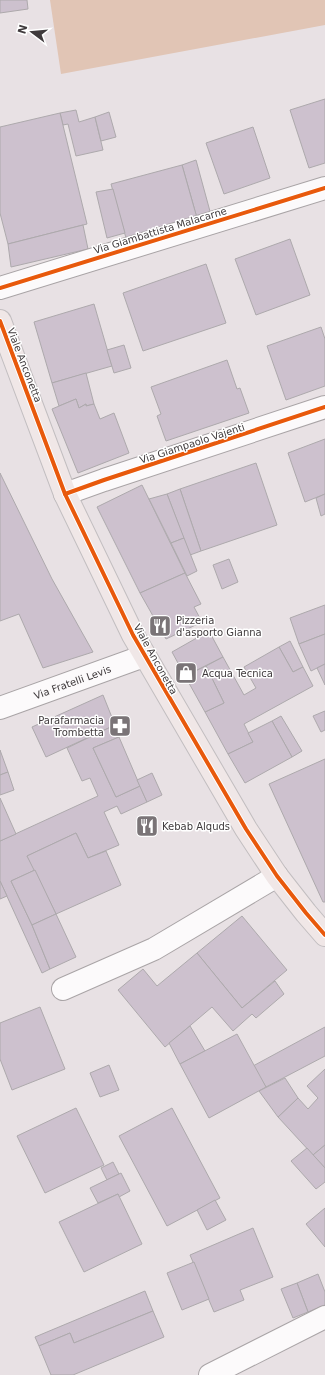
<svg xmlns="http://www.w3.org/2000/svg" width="325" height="1375" viewBox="0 0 325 1375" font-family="'DejaVu Sans',sans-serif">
	<rect width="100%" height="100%" fill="#e8e1e4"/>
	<!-- green -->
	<polygon fill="#e1c5b5" points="50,0 325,0 325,25 61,74"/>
	<!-- building -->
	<g fill="#cdc1ce" stroke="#ada9ac">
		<polygon points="0,0 27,0 28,9 0,13"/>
		<polygon points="325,99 325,163 309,168 290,110"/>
		<polygon points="76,110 79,122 95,117 103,150 76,156 68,124 63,125 60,113"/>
		<polygon points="109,112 116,137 101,141 95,117"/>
		<polygon points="60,113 87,224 8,244 0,213 0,127"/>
		<polygon points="253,127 270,178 224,194 206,143"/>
		<polygon points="196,160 211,215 197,218 182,165"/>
		<polygon points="182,165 197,218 126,238 111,184"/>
		<polygon points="113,189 125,233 107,238 96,192"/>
		<polygon points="83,225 88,249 11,267 8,244"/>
		<polygon points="290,239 310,295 256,315 235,259"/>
		<polygon points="206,264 226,323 143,351 123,293"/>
		<polygon points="94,304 112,366 52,383 34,322"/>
		<polygon points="321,327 325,339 325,386 286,400 267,346"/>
		<polygon points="124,345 131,368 114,373 107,350"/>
		<polygon points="227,360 237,389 240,388 249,413 166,441 157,416 161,414 151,387"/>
		<polygon points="86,373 94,404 86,406 86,404 79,408 76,399 59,406 52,383"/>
		<polygon points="76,399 79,408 86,404 86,406 94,404 100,419 114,413 129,453 78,473 52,409"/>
		<polygon points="325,439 325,494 305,502 288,453"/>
		<polygon points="256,463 277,525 201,551 180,489"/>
		<polygon points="0,473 52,579 93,652 43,668 19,614 0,621"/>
		<polygon points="142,485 185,573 140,593 97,507"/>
		<polygon points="180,489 201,551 190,555 167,494"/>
		<polygon points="167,494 184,538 171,543 149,499"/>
		<polygon points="325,494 325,514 321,516 316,498"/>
		<polygon points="184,538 197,571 187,576 171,543"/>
		<polygon points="229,559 238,582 222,589 213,565"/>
		<polygon points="185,573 201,604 194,607 202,622 166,639 140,593"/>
		<polygon points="325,605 325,634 299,644 290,618"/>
		<polygon points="209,631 223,657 185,676 172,652"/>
		<polygon points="325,634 325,664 311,671 299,644"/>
		<polygon points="290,641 303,667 293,672 279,647"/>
		<polygon points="279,647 293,672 303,667 313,686 244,724 253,742 228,754 205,712 224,703 206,666 223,657 244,695 256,688 244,667"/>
		<polygon points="325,664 325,685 317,668"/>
		<polygon points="206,666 224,703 205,712 185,676"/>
		<polygon points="103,695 115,725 46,757 32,727"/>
		<polygon points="325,711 325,730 321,732 313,716"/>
		<polygon points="281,716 302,751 292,757 272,721"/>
		<polygon points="272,721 292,757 245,783 228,754 253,742 248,733"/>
		<polygon points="115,725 119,737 93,748 116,797 140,786 147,802 121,814 117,806 104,812 119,845 88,858 76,833 27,856 35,870 11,881 32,925 50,969 42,973 0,881 0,841 98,796 90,778 82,781 67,748"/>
		<polygon points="119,737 140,786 116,797 93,748"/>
		<polygon points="0,750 8,772 0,775"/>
		<polygon points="325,759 325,902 323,902 269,784"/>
		<polygon points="8,772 14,790 0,795 0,775"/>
		<polygon points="152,773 162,795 147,802 137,780"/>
		<polygon points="0,798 16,834 0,841"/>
		<polygon points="76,833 88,858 106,851 121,885 56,914 27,856"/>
		<polygon points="35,870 56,914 32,925 11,881"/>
		<polygon points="0,881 7,896 0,899"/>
		<polygon points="56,914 76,957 50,969 32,925"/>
		<polygon points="242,916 287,970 242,1008 197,953"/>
		<polygon points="197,953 242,1008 275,981 284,994 256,1018 252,1014 233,1031 212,1007 165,1047 118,990 143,969 157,986"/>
		<polygon points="40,1007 65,1069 12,1090 0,1059 0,1023"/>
		<polygon points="190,1026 205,1051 180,1064 169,1043"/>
		<polygon points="325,1027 325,1056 266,1087 253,1066"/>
		<polygon points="237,1034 266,1087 209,1118 180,1064"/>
		<polygon points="109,1065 119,1090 100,1097 90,1073"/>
		<polygon points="325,1069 325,1145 313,1155 278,1117 298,1098 308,1109 318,1098 307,1086"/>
		<polygon points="285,1078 298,1098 278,1117 259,1091"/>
		<polygon points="76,1108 104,1165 45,1193 17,1136"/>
		<polygon points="172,1108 220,1198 167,1226 119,1136"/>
		<polygon points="325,1145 325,1168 313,1155"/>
		<polygon points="307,1148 325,1168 325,1182 316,1189 291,1161"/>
		<polygon points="113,1162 119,1174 107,1180 101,1168"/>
		<polygon points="121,1173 130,1191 119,1197 118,1194 98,1203 90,1188"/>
		<polygon points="118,1194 142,1244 84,1272 59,1222"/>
		<polygon points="215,1200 226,1220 207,1230 197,1210"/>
		<polygon points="325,1208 325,1247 306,1224"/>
		<polygon points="253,1228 273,1277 240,1290 244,1300 214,1312 190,1255"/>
		<polygon points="194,1262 209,1299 182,1310 167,1273"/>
		<polygon points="318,1274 325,1292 325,1305 308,1312 297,1283"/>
		<polygon points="297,1283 308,1312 293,1318 281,1289"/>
		<polygon points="145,1291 153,1311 74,1343 70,1333 39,1346 35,1337"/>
		<polygon points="153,1311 164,1337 73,1375 51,1375 39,1346 70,1333 74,1343"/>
	</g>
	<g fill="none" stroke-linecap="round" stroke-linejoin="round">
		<!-- minor casing -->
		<g stroke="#a9a4a6" stroke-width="24">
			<g id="minor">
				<polyline points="0,288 325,188"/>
				<polyline points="65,494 104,480 325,407"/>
				<path id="s1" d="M0,708l144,-52"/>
				<polyline points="63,989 154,949 277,876"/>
				<polyline points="210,1375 325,1317"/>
			</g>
		</g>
		<!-- primary casing -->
		<g stroke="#c2bec0" stroke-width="24">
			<polyline id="primary" points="0,321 65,494 133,635 246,829 277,876 306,913 325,935"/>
		</g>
		<!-- minor -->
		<use href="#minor" stroke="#fcfafb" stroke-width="22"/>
		<!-- primary -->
		<use href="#primary" stroke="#f0e7e7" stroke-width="22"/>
		<!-- cycleway casing -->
		<g stroke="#fff" stroke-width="6">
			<g id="cycleway">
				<polyline points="0,288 325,188"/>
				<polyline points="0,321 65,494 133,635 246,829 277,876 306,913 325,935"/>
				<polyline points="65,494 104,480 325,407"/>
			</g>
		</g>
		<!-- cycleway -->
		<use href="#cycleway" stroke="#e8590c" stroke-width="4"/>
	</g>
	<!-- icons -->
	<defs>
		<g id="restaurant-square" transform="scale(1.15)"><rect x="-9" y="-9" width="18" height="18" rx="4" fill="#7a7477" stroke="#fff"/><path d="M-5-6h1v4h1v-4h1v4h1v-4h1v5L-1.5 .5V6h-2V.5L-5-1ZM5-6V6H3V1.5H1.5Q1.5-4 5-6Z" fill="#fff"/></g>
		<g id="shop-square" transform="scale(1.15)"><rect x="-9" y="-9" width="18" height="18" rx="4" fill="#7a7477" stroke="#fff"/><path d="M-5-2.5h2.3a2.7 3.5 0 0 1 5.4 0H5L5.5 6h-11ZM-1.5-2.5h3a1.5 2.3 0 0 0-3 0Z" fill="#fff"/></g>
		<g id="pharmacy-square" transform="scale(1.15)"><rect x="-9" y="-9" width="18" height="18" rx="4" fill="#7a7477" stroke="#fff"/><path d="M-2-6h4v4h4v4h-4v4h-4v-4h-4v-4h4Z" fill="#fff"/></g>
	</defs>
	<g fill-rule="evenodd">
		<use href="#restaurant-square" x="160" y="626"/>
		<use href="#shop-square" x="186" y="673"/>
		<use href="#pharmacy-square" x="120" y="726"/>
		<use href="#restaurant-square" x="147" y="826"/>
	</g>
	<g text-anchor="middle" stroke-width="3" stroke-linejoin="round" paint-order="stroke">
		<!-- street labels -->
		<g font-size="10" fill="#3f3a3c" stroke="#fff">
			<text transform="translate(160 230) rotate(-17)" y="4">Via Giambattista Malacarne</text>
			<text transform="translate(25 365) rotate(69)" y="4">Viale Anconetta</text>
			<text transform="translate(192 443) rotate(-18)" y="4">Via Giampaolo Vajenti</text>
			<text transform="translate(156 659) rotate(61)" y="4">Viale Anconetta</text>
			<text dy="4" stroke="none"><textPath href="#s1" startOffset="77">Via Fratelli Levis</textPath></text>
		</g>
		<!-- poi labels -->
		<g font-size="10" fill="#3f3a3c" stroke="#fff" text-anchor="start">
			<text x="176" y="624">Pizzeria<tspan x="176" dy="12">d'asporto Gianna</tspan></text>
			<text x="202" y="677">Acqua Tecnica</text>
			<text x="104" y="724" text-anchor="end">Parafarmacia<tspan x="104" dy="12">Trombetta</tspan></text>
			<text x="162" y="830">Kebab Alquds</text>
		</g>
	</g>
	<!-- north arrow -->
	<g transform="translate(32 32) rotate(286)" stroke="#ffffff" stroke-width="3" paint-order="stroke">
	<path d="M0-3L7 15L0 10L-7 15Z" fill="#3f3a3c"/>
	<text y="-6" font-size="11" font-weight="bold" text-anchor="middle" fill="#3f3a3c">N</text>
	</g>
</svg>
